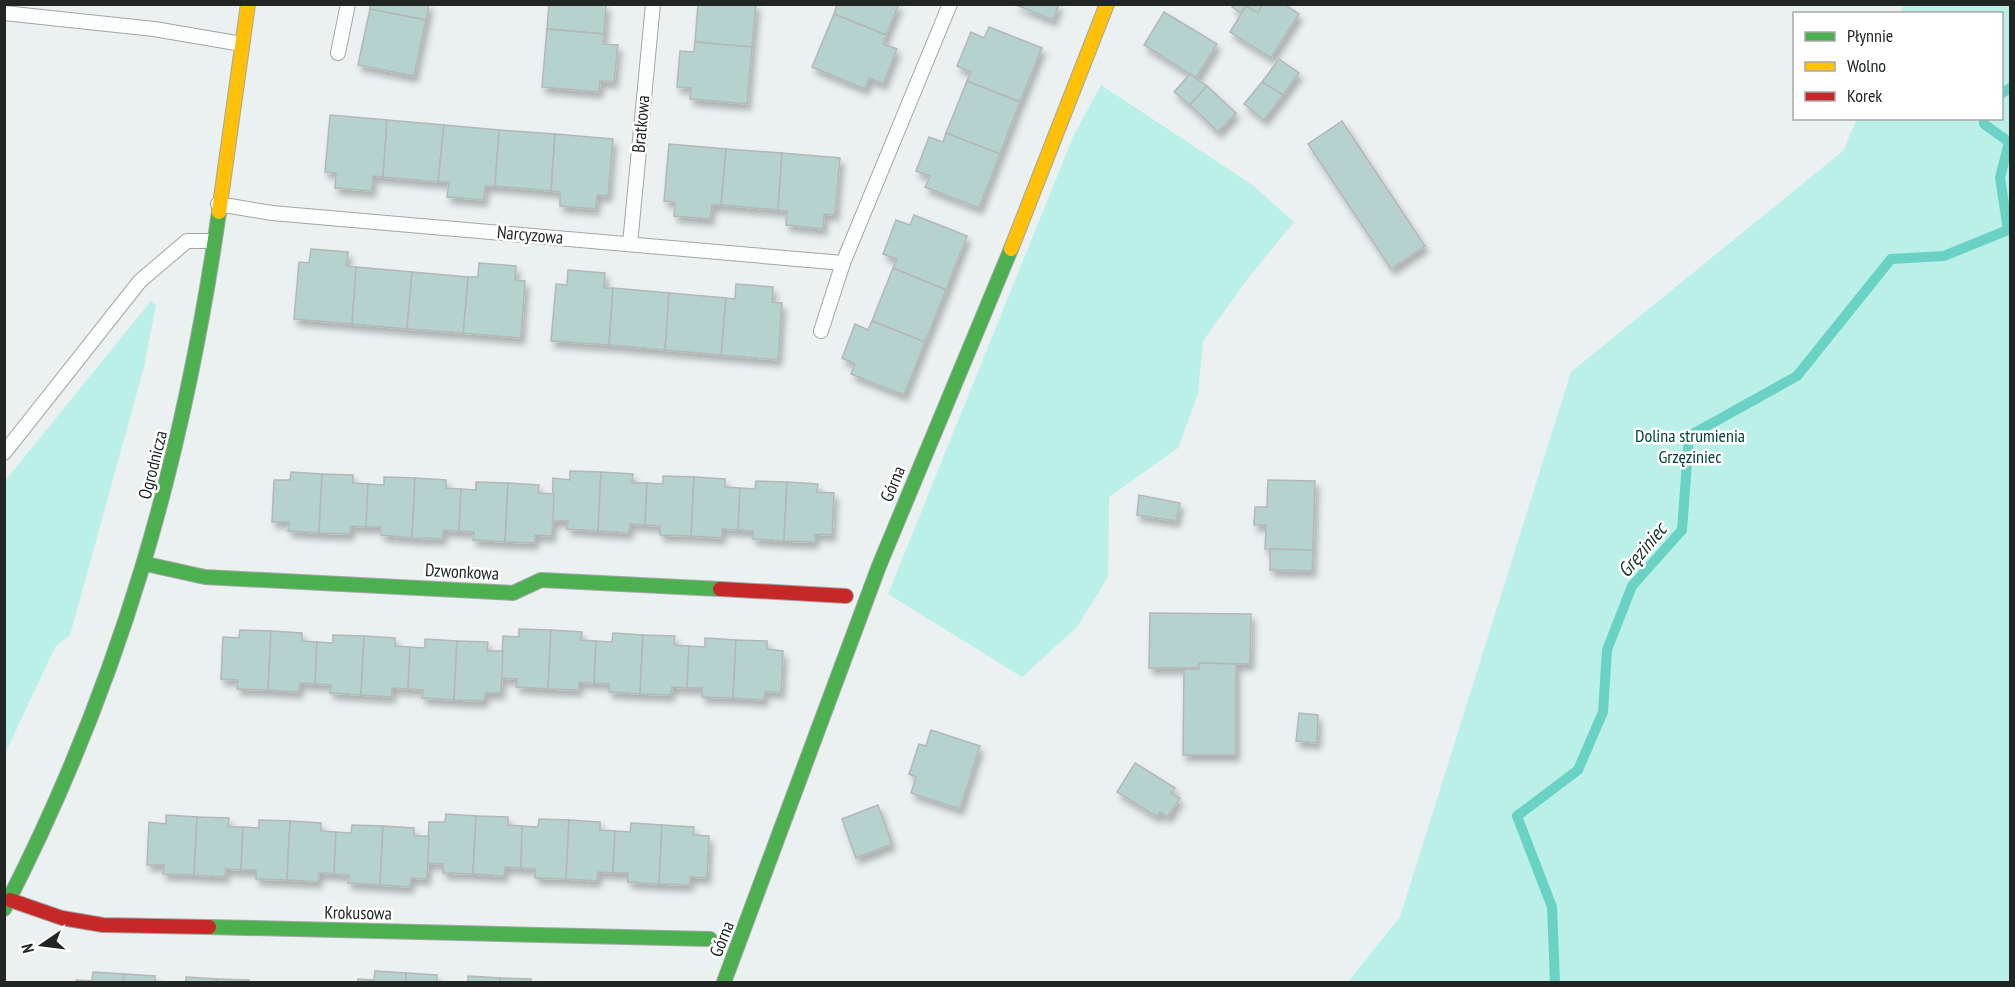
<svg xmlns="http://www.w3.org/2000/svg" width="2015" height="987" viewBox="0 0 2015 987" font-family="'PT Sans Narrow',sans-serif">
	<defs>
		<filter id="shadow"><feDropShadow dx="3.5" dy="6" stdDeviation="3" flood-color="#0004"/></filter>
	</defs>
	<rect width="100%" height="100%" fill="#eaf1f0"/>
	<!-- green -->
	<g fill="#baf0e7">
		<polygon points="1904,5 2010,5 2010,982 1348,982 1400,917 1571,372 1843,151 1857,119 2002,118 2002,14 1900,13"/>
		<polygon points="1101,85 1251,184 1294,222 1245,282 1203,341 1198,394 1178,448 1109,497 1108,577 1077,627 1022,677 888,594 1073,137"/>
		<polygon points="151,301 156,305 144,367 70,635 55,647 5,754 5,481"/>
	</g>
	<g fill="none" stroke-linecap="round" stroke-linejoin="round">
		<!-- stream -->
		<g stroke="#69d2c5" stroke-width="10">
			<polyline points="2002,93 2010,88"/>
			<polyline points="1555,982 1552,907 1517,816 1578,770 1603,712 1607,650 1632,586 1682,530 1689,436 1797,376 1891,259 1944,256 2008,230 2000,178 2009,142 1984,124 1984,118"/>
		</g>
	</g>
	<!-- building -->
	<g fill="#b5d2ce" stroke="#b3b8b7" stroke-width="1.5" filter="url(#shadow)">
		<polygon points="370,4 429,4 426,20 370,9"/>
		<polygon points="549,4 606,4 604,34 547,29"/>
		<polygon points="698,4 756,4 752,47 695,42"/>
		<polygon points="837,4 899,4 886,35 834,14"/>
		<polygon points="1014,4 1059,4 1053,20"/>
		<polygon points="1234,4 1263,4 1258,13 1246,6 1241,13 1232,7"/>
		<polygon points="1263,4 1284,4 1299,14 1271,58 1230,32 1246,6 1258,13"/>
		<polygon points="370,9 426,20 414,76 358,65"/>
		<polygon points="1164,12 1217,44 1196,78 1144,45"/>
		<polygon points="834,14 886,35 883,44 897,49 883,84 869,78 865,89 812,67"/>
		<polygon points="989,27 1042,48 1020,102 967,81 971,72 957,66 971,32 984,38"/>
		<polygon points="547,29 604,34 603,44 618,45 614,82 600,81 599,92 542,87"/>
		<polygon points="695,42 752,47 747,104 690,99 691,88 677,87 680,51 694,52"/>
		<polygon points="1279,59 1299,73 1283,95 1262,82"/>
		<polygon points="1190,74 1207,86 1190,105 1174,92"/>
		<polygon points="967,81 1020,102 1000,154 946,133"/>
		<polygon points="1262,82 1283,95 1264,120 1244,104"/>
		<polygon points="1207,86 1236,113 1218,132 1190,105"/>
		<polygon points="330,115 387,120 383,177 373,176 372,191 335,188 336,173 325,172"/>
		<polygon points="387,120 444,125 438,182 383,177"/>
		<polygon points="1342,121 1425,246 1391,269 1308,144"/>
		<polygon points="444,125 499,130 495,186 485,186 484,200 447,197 449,182 438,182"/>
		<polygon points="499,130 555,134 551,191 495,186"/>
		<polygon points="946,133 1000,154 979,208 925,187 930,176 916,171 929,137 943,142"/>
		<polygon points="555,134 613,139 608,196 597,195 596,209 560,206 560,192 551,191"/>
		<polygon points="669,144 726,149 721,205 712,205 710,219 674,216 675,202 664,201"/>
		<polygon points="726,149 782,153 778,210 721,205"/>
		<polygon points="782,153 840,158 835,215 824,214 823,229 786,225 787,211 778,210"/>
		<polygon points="914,215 967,236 946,290 893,268 897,259 883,254 896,220 910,225"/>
		<polygon points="311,249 348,252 346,266 356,267 352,324 294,319 299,262 309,263"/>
		<polygon points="479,263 516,266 515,280 525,281 521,338 463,333 468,277 478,277"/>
		<polygon points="356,267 412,272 407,329 352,324"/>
		<polygon points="893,268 946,290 925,342 872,321"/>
		<polygon points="568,270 605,273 604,288 613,288 609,345 551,341 556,284 567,285"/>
		<polygon points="412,272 468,277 463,333 407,329"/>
		<polygon points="736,284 773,287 772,302 782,303 778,360 721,355 726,298 735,299"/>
		<polygon points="613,288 669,293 665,350 609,345"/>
		<polygon points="669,293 726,298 721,355 665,350"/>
		<polygon points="872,321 925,342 904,395 851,374 855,364 842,358 855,324 868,330"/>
		<polygon points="570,471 601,472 598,531 567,529 568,521 552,521 553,478 570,480"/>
		<polygon points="291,472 322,474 319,533 288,531 289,522 272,522 274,480 290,480"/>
		<polygon points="601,472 633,474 632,483 647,483 645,525 630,524 629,533 598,531"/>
		<polygon points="322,474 353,475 353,483 368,484 366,527 351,526 350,534 319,533"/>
		<polygon points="663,476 694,477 691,536 660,535 660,526 645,525 647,483 663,484"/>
		<polygon points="384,477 415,478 412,538 381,535 381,527 366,527 368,484 384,485"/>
		<polygon points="694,477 725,479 725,487 740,488 738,530 722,529 722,538 691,536"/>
		<polygon points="415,478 446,480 446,488 461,489 459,531 443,530 443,539 412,538"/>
		<polygon points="1268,480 1315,481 1313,550 1265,549 1266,525 1254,525 1255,507 1267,507"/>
		<polygon points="756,481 787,482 784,541 753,539 753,531 738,530 740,488 755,489"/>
		<polygon points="476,482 508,483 505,542 473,540 474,532 459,531 461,489 476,490"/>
		<polygon points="787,482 818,484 817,492 834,493 832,535 815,534 815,542 784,541"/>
		<polygon points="508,483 539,485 538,493 554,494 552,536 535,535 535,543 505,542"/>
		<polygon points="1139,495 1180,503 1176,521 1137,515"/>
		<polygon points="1270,549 1313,550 1312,571 1270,570"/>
		<polygon points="1150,613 1251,614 1250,664 1199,663 1198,668 1149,668"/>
		<polygon points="519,629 551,630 548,689 516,687 517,679 501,678 503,636 519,637"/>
		<polygon points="240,630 271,631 268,690 237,689 238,680 221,679 223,637 239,638"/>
		<polygon points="551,630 582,632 581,640 596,641 594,683 579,682 579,690 548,689"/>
		<polygon points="271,631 302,633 302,641 317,642 315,684 300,683 299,692 268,690"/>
		<polygon points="613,633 643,635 640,694 609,692 609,684 594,683 596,641 612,642"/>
		<polygon points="333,635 364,636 361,695 330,693 331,685 315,684 317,642 333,643"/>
		<polygon points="643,635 675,636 674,645 689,646 687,688 672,687 671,695 640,694"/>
		<polygon points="364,636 395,638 395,646 410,647 408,689 392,688 392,697 361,695"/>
		<polygon points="705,638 736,640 733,698 702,697 702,688 687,688 689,646 705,647"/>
		<polygon points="425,639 457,641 454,700 422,698 423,690 408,689 410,647 425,648"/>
		<polygon points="736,640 767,641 767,649 783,651 781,693 765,691 764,700 733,698"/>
		<polygon points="457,641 488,642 487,651 503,651 501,693 485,693 484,701 454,700"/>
		<polygon points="1199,663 1236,664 1236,755 1183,755 1184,669 1199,669"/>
		<polygon points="1299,713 1318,715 1317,743 1296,741"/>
		<polygon points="931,730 980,746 960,809 911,793 916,777 909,774 919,744 926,746"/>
		<polygon points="1135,763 1175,788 1171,794 1180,798 1168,817 1160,812 1157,817 1117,792"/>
		<polygon points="878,805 892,844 856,858 842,819"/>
		<polygon points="446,814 476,816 473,874 443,873 443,864 427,863 429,822 445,822"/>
		<polygon points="166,815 197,817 194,875 163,874 164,865 147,865 149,822 166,824"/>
		<polygon points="476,816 508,817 508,825 522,826 521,868 505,867 504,876 473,874"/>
		<polygon points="197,817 229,818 228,827 243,827 241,870 226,869 225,877 194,875"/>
		<polygon points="539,819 569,820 566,879 535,878 535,869 521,868 522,826 538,827"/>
		<polygon points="259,820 290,821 287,880 256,879 256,870 241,870 243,827 259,828"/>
		<polygon points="569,820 600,822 600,830 615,831 613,873 598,872 597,881 566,879"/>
		<polygon points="290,821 321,823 321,831 336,832 334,874 319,873 318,882 287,880"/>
		<polygon points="631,823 662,825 659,884 628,882 628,873 613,873 615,831 630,832"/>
		<polygon points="352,825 383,826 380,885 348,883 349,875 334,874 336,832 351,833"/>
		<polygon points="662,825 694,827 693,835 709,836 707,878 690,877 690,885 659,884"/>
		<polygon points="383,826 414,828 414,836 429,836 427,879 411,878 410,887 380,885"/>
		<polygon points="375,971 406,973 406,982 358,982 358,979 374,980"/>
		<polygon points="93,972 124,974 123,982 76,982 76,980 92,981"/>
		<polygon points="406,973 437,975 437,982 406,982"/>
		<polygon points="124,974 155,976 155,982 123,982"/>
		<polygon points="468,976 500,978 500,982 468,982"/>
		<polygon points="186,977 217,979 217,982 186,982"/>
		<polygon points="500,978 531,979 531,982 500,982"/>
		<polygon points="217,979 249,980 248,982 217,982"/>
	</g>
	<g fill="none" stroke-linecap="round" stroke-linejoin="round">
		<!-- lane casing -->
		<g stroke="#a1a6a5" stroke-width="16">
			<g id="lane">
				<polyline points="4,13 154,29 242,44"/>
				<polyline points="338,53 348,4"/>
				<polyline points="218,204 272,213 843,263"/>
				<polyline points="630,244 653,4"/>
				<polyline points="821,331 843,263 950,4"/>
				<polyline points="4,453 140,281 187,241 212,241"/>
			</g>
		</g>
		<!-- fast casing -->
		<g stroke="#a1a6a5" stroke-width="16">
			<g id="fast">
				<polyline points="146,564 205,577 513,593 541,580 720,589"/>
				<path d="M4,909c116,-225 179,-447 215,-697"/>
				<polyline points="209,927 710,939"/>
				<polyline points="724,982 879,566 1011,249"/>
			</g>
		</g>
		<!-- slow casing -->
		<g stroke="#a1a6a5" stroke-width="16">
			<g id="slow">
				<polyline points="219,212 248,4"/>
				<polyline points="1011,249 1107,4"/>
			</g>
		</g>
		<!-- jam casing -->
		<g stroke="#a1a6a5" stroke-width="16">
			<g id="jam">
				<polyline points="720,589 846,596"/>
				<polyline points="10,900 62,918 103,925 209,927"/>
			</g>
		</g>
		<!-- lane -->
		<use href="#lane" stroke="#fcfdfd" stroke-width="14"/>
		<!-- fast -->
		<use href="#fast" stroke="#4caf50" stroke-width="14"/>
		<!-- slow -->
		<use href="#slow" stroke="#ffc107" stroke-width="14"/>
		<!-- jam -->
		<use href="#jam" stroke="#c62828" stroke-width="14"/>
	</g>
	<g text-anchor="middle" stroke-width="5" stroke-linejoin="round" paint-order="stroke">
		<!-- street labels -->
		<g font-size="18" fill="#212625" stroke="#fff">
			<text transform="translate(641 124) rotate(-85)" y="6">Bratkowa</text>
			<text transform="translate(530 235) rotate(5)" y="6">Narcyzowa</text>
			<text transform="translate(153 465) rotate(-76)" y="6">Ogrodnicza</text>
			<text transform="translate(893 484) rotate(-67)" y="6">Górna</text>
			<text transform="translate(462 572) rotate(3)" y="6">Dzwonkowa</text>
			<text transform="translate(358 913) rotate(1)" y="6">Krokusowa</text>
			<text transform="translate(722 939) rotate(-68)" y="6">Górna</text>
		</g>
		<!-- park labels -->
		<g font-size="18" fill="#00423b" stroke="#fff">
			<text x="1690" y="442">Dolina strumienia<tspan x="1690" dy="21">Grzęziniec</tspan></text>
		</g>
		<!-- water labels -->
		<g font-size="20" font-style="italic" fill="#19302c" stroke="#fff">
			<text transform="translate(1642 550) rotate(-50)" y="7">Gręziniec</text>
		</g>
	</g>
	<!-- border -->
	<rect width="2015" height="987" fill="none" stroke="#212625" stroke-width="12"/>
	<!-- legend -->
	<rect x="1793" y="12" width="210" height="108" fill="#ffffff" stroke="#a6a8a8" stroke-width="1.5"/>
	<rect x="1805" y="32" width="30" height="9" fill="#4caf50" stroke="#a6a8a8" stroke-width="1.5"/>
	<text x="1847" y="42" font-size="18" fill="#212625">Płynnie</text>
	<rect x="1805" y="62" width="30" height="9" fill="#ffc107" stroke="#a6a8a8" stroke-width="1.5"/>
	<text x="1847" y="72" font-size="18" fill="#212625">Wolno</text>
	<rect x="1805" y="92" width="30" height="9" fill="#c62828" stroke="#a6a8a8" stroke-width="1.5"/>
	<text x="1847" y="102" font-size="18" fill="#212625">Korek</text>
	<!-- north arrow -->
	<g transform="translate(42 945) rotate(256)" stroke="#ffffff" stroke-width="4.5" paint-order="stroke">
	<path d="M0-4.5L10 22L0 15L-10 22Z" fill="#212625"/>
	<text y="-9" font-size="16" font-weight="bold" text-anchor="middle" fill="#212625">N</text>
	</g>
</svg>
